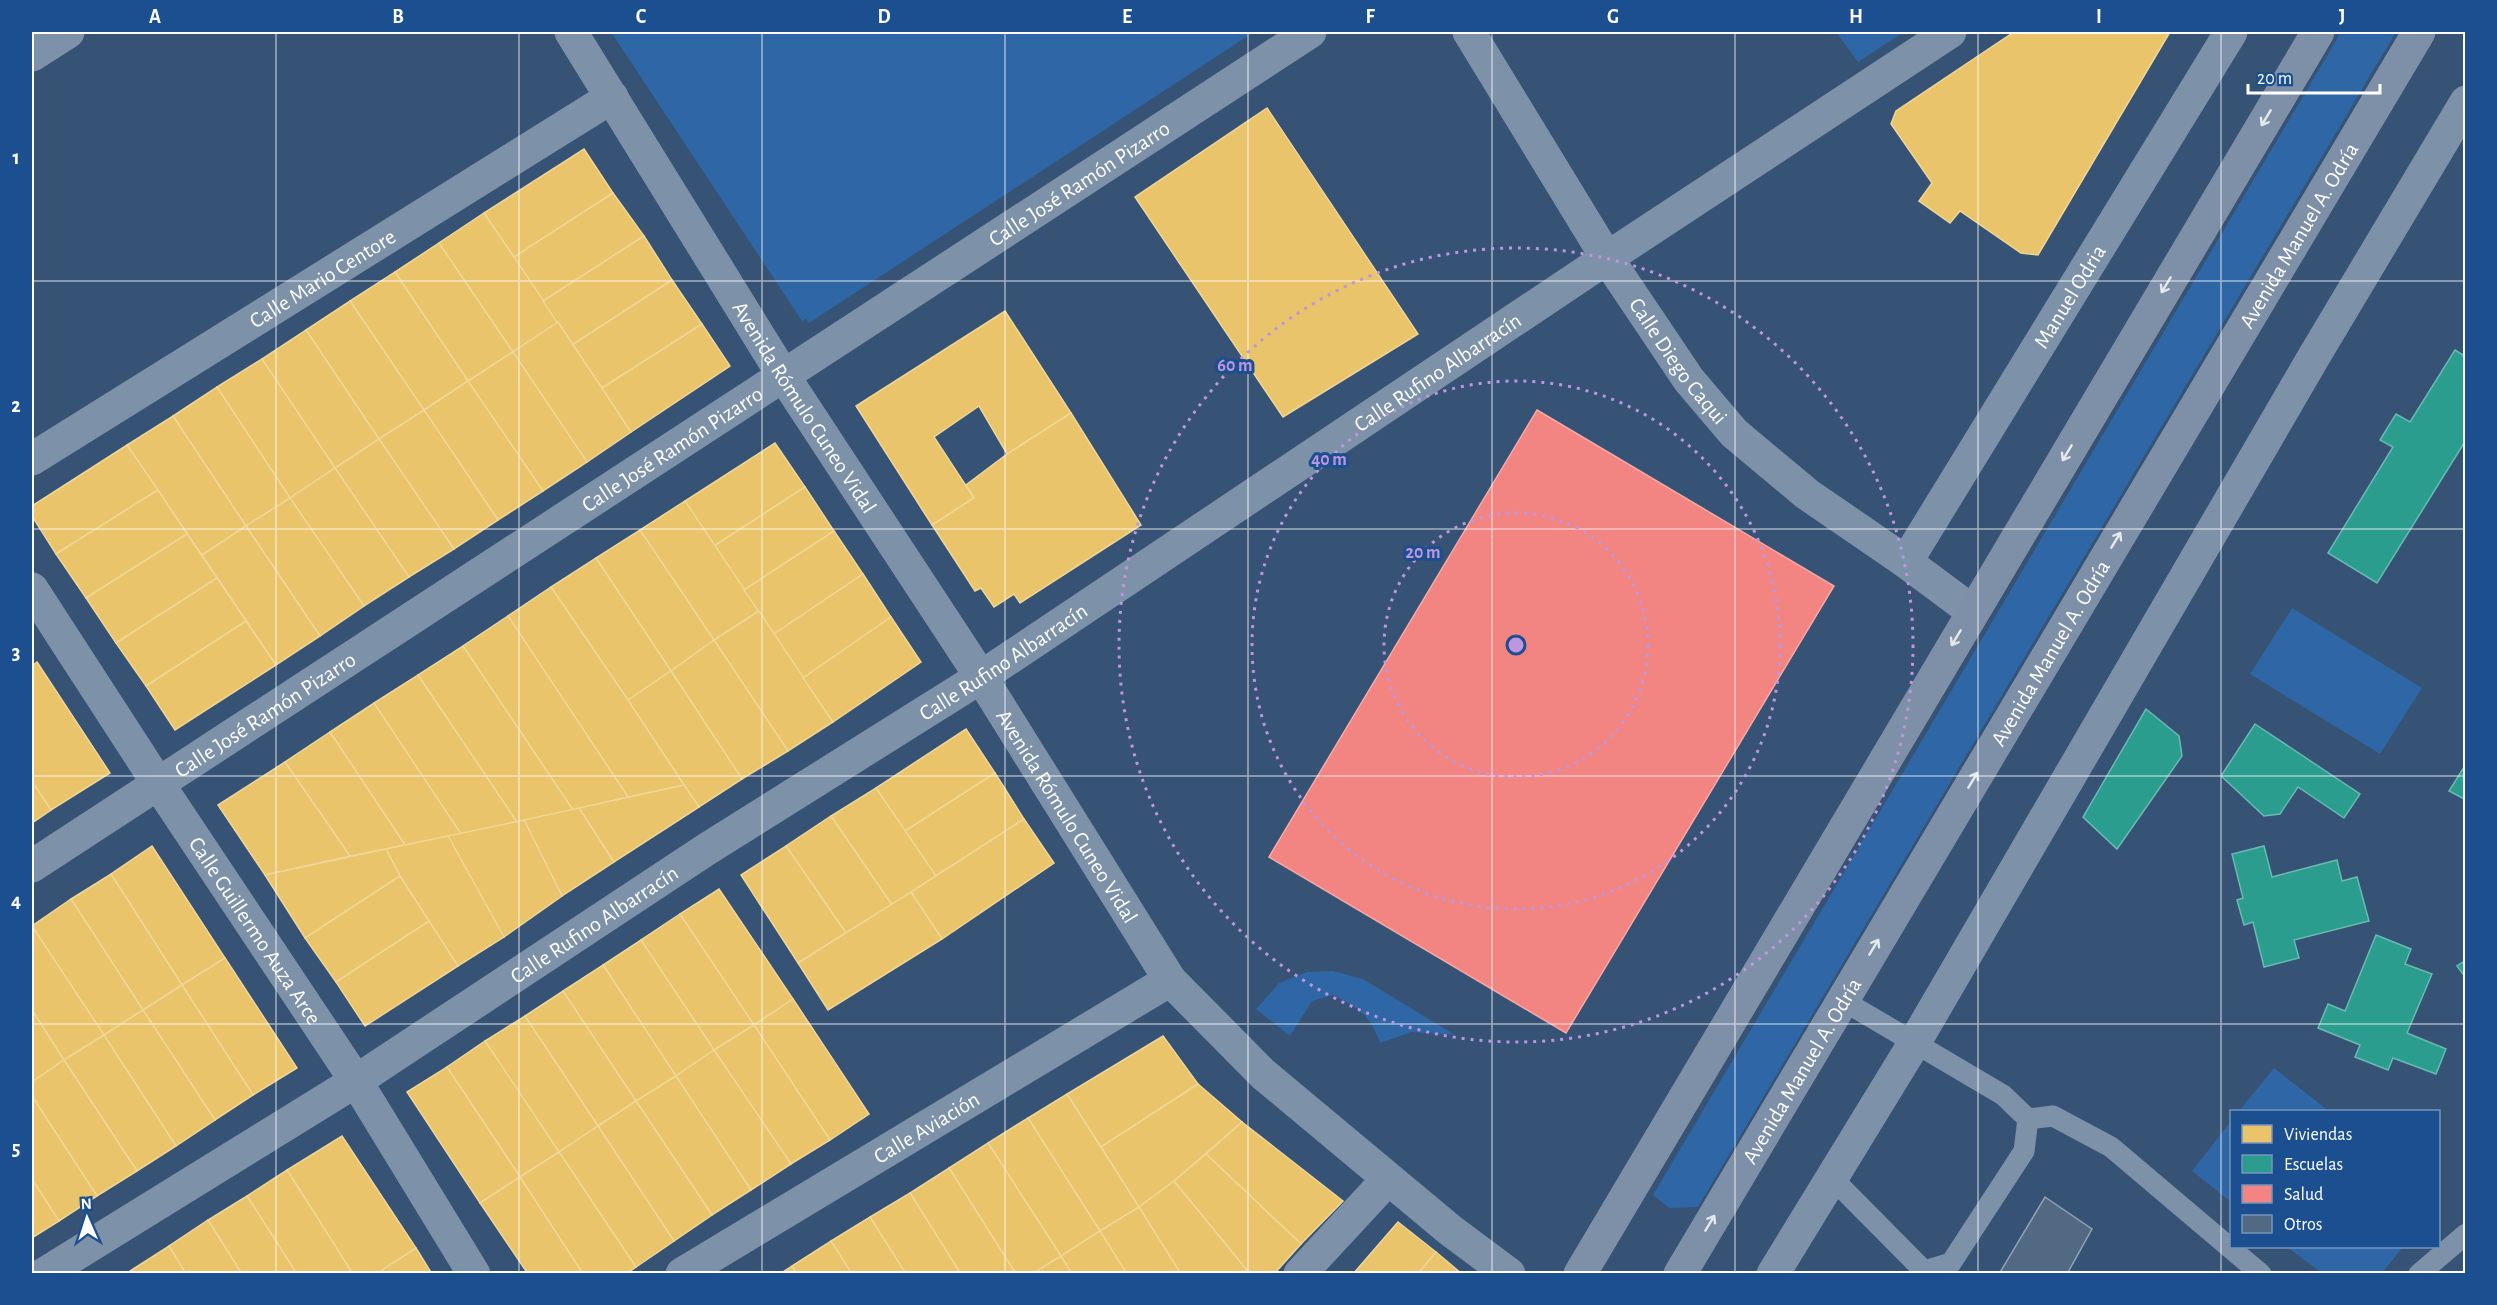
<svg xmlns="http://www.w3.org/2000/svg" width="2497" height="1305" viewBox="0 0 2497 1305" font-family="'Alegreya Sans',sans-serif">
	<rect width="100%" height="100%" fill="#365274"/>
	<!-- green -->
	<g fill="#2f66a5">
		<polygon points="611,32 1254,32 809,323 806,319 802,321"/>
		<polygon points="1836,32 1904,32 1858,62"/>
		<polygon points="2341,32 2396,32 1698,1207 1669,1208 1653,1195"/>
		<polygon points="2292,608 2422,688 2380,754 2250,674"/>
		<path d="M1333,971l30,8 92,56 -43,-3 -32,11c-10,-28 -21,-35 -47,-48l-21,6 -22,35 -34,-27 23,-26 28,-11z"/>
		<polygon points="2274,1068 2329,1111 2239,1111"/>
		<polygon points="2231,1121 2231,1202 2192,1171"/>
		<polygon points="2287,1247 2403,1246 2403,1247 2382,1273 2322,1273"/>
	</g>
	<!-- homes -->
	<g fill="#e9c46a" stroke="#f0d697" stroke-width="1.5">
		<polygon points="2014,32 2170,32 2038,255 2021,253 1960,211 1950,223 1919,201 1932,183 1891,124 1896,111"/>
		<polygon points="1267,108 1418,334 1283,417 1135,197"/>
		<polygon points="584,149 613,193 514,257 484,213"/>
		<polygon points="613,193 644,236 543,301 514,257"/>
		<polygon points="484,213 558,322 513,352 439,243"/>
		<polygon points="644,236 672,280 572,345 543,301"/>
		<polygon points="439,243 513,352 468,381 395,272"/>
		<polygon points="395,272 468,381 424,410 350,301"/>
		<polygon points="672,280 702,324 602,388 572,345"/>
		<polygon points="350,301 424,410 379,439 306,330"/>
		<polygon points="1005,311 1071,413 1007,454 979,406 934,437 974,498 932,525 856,406"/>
		<polygon points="558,322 631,432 587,462 513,352"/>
		<polygon points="702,324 730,366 631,432 602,388"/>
		<polygon points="306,330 379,439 335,468 262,359"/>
		<polygon points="513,352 587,462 543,491 468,381"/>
		<polygon points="262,359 335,468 290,498 217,387"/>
		<polygon points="468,381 543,491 498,520 424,410"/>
		<polygon points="217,387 290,498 246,526 173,416"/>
		<polygon points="424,410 498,520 454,549 379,439"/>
		<polygon points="1071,413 1141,525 1020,603 1014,594 994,607 981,588 975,591 932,525 974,498 966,485 1007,454"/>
		<polygon points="173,416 246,526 202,555 127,445"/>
		<polygon points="379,439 454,549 409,577 335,468"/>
		<polygon points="775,443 805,487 714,546 685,501"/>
		<polygon points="127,445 158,490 56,554 32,516 32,506"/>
		<polygon points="335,468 409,577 364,606 290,498"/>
		<polygon points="805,487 834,531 744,590 714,546"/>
		<polygon points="158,490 187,534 86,598 56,554"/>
		<polygon points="290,498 364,606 320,636 246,526"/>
		<polygon points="685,501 759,611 714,640 640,530"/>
		<polygon points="246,526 320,636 276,665 202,555"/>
		<polygon points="640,530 714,640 671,671 596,558"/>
		<polygon points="834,531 863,574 774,634 744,590"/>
		<polygon points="187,534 217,578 116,643 86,598"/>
		<polygon points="596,558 671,671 628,700 551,587"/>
		<polygon points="863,574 891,617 803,678 774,634"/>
		<polygon points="217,578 246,621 146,686 116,643"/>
		<polygon points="551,587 628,700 684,785 628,797 508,616"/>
		<polygon points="759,611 833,722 788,751 714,640"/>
		<polygon points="508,616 628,797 573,810 463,646"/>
		<polygon points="891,617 921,662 833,722 803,678"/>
		<polygon points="246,621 276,665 175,730 146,686"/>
		<polygon points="714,640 788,751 742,779 671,671"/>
		<polygon points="463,646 573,810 517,822 418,675"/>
		<polygon points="37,662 110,773 51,810 32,781 32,666"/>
		<polygon points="671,671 742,779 699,807 628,700"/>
		<polygon points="418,675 517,822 461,834 374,703"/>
		<polygon points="374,703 461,834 405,845 330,732"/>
		<polygon points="966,729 995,773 905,831 876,788"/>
		<polygon points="330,732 405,845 350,856 285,762"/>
		<polygon points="285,762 350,856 265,875 218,805"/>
		<polygon points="995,773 1024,819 936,876 905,831"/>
		<polygon points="32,781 51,810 32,823"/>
		<polygon points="684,785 699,807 614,862 579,808"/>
		<polygon points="876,788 936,876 892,905 831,816"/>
		<polygon points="579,808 614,862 562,896 524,820"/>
		<polygon points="831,816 892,905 846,933 786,846"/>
		<polygon points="1024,819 1054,863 942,939 911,892"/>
		<polygon points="524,820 562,896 504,937 448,836"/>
		<polygon points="448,836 504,937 458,966 400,876 386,849"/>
		<polygon points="152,846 225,958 182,985 111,874"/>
		<polygon points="786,846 846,933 798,963 741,875"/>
		<polygon points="386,849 400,876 305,938 265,875"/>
		<polygon points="111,874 182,985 143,1010 71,899"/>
		<polygon points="400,876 429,921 336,982 305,938"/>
		<polygon points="719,889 793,999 754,1025 680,914"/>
		<polygon points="911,892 942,939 828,1010 798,963"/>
		<polygon points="71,899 143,1010 104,1035 32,926"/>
		<polygon points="680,914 754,1025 714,1050 641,940"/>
		<polygon points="429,921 458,966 365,1026 336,982"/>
		<polygon points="32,926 104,1035 64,1060 32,1010"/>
		<polygon points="641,940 714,1050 676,1076 603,965"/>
		<polygon points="225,958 297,1068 253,1095 182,985"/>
		<polygon points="603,965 676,1076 636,1101 563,991"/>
		<polygon points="182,985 253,1095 215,1120 143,1010"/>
		<polygon points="563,991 636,1101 598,1126 525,1016"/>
		<polygon points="793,999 869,1114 830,1140 754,1025"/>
		<polygon points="32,1010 64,1060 32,1082"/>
		<polygon points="143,1010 215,1120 176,1146 104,1035"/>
		<polygon points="525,1016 598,1126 559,1152 485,1041"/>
		<polygon points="754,1025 830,1140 791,1164 714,1050"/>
		<polygon points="104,1035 176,1146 137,1171 64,1060"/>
		<polygon points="1163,1036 1198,1084 1101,1147 1067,1094"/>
		<polygon points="485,1041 559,1152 520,1177 447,1067"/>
		<polygon points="714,1050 791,1164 751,1190 676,1076"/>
		<polygon points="64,1060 137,1171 97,1196 32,1096 32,1082"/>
		<polygon points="447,1067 520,1177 480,1203 407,1092"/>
		<polygon points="676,1076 751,1190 712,1215 636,1101"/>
		<polygon points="1198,1084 1242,1122 1174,1181 1139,1207 1101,1147"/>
		<polygon points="1067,1094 1139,1207 1100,1231 1028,1118"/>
		<polygon points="32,1096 97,1196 59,1221 32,1179"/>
		<polygon points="636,1101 712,1215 674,1241 598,1126"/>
		<polygon points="1028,1118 1100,1231 1061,1256 988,1143"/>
		<polygon points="1242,1122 1343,1201 1301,1244 1206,1154"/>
		<polygon points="598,1126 674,1241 636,1267 559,1152"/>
		<polygon points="342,1136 416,1248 376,1274 353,1274 287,1170"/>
		<polygon points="988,1143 1061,1256 1032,1274 1016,1274 949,1168"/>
		<polygon points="559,1152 636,1267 626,1274 583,1274 520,1177"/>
		<polygon points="1206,1154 1301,1244 1274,1274 1250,1274 1174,1181"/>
		<polygon points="949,1168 1016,1274 961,1274 910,1193"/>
		<polygon points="287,1170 353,1274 297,1274 247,1196"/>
		<polygon points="520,1177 583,1274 528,1274 480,1203"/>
		<polygon points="32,1179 59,1221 32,1238"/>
		<polygon points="1174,1181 1250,1274 1181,1274 1139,1207"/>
		<polygon points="910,1193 961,1274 906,1274 870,1217"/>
		<polygon points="247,1196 297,1274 242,1274 208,1220"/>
		<polygon points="1139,1207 1181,1274 1127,1274 1100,1231"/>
		<polygon points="870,1217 906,1274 852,1274 831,1241"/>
		<polygon points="208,1220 242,1274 186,1274 169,1246"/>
		<polygon points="1398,1222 1436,1252 1418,1274 1353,1274"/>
		<polygon points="1100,1231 1127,1274 1072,1274 1061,1256"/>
		<polygon points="831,1241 852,1274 797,1274 792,1266"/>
		<polygon points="169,1246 186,1274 132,1274 130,1271"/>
		<polygon points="416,1248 432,1274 376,1274"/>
		<polygon points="1436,1252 1462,1274 1418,1274"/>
		<polygon points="1061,1256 1072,1274 1032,1274"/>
		<polygon points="792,1266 797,1274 780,1274"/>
	</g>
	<!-- schools -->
	<g fill="#2a9d8f" stroke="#6abab1" stroke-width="1.5">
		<polygon points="2455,350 2466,357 2466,440 2377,583 2328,553 2393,447 2380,440 2396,414 2410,422"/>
		<polygon points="2146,709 2179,736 2182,756 2117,849 2083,817"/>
		<polygon points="2255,724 2360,794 2344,818 2298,787 2280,814 2264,816 2221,776"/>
		<polygon points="2466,764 2466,800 2449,791"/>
		<polygon points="2264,846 2272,877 2337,860 2342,881 2357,877 2369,921 2294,940 2299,958 2264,967 2253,922 2244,925 2237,900 2243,898 2232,854"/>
		<polygon points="2376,935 2411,949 2405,964 2432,974 2407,1033 2446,1049 2436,1074 2393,1058 2388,1070 2355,1057 2360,1045 2318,1028 2328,1004 2345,1011"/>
		<polygon points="2466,960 2466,978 2457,966"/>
	</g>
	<!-- health -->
	<polygon fill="#f28482" stroke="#f6a9a8" stroke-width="1.5" points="1537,410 1834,586 1566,1033 1269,857"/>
	<!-- building -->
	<polygon fill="#526984" stroke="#92a2b6" stroke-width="1.5" points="2045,1197 2092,1229 2067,1274 1999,1274"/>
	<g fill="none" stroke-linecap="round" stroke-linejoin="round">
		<!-- service -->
		<g stroke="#7d92a8" stroke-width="21">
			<polyline points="2028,1119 2053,1116 2111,1147 2261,1274"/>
			<polyline points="1833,1179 1924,1271 1951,1263 2024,1151 2028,1119 2003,1095 1842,1000"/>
			<polyline points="2419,1274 2466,1234"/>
		</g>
		<!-- minor -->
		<g stroke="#7d92a8" stroke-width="33">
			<path id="s1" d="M571,32l212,343 198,302 189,303 93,94 187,156 59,44"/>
			<path id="s2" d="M1469,32l138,226 82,122 45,53 73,61 99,68 66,49"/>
			<polyline points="32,55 68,32"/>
			<path id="s3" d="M32,459l580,-362"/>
			<path id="s4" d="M1906,562l325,-530"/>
			<path id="s5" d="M32,589l127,196 197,296 118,193"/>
			<path id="s6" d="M32,866l1278,-834"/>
			<path id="s7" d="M44,1274l312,-193 351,-232 274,-172 626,-419 343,-226"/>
			<path id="s8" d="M682,1274l488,-294"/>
			<polyline points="1300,1274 1388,1179"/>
			<polyline points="1773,1274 1915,1042 2316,353 2466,102"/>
		</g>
		<!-- trunk -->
		<g stroke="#7e90a7" stroke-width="33">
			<polyline points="1580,1274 2318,32"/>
			<path id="s9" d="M1680,1274l739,-1242"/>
		</g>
	</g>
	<!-- one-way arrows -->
	<defs><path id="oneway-shaft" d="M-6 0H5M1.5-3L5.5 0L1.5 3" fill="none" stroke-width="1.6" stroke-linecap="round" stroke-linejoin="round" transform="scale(1.5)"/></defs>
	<g stroke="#e5e9ed">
		<use href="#oneway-shaft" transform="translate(2266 118) rotate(121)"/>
		<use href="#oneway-shaft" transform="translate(2166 285) rotate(121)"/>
		<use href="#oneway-shaft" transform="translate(2067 453) rotate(121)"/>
		<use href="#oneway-shaft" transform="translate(2116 540) rotate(-59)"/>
		<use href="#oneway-shaft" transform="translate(1956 638) rotate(121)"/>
		<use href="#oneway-shaft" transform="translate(1973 780) rotate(-59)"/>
		<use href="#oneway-shaft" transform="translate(1874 947) rotate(-59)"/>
		<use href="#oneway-shaft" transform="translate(1710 1223) rotate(-59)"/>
	</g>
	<!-- grid -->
	<path fill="none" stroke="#fff" stroke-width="1.5" stroke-opacity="0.55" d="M276,32v1242M519,32v1242M762,32v1242M1005,32v1242M1248,32v1242M1492,32v1242M1735,32v1242M1978,32v1242M2221,32v1242M32,281h2434M32,529h2434M32,776h2434M32,1024h2434"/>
	<!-- distance rings -->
	<g fill="none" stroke="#bd96df" stroke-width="3" stroke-dasharray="3 6">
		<circle cx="1516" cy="645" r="132"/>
		<circle cx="1516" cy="645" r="264"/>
		<circle cx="1516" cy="645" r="397"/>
	</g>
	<g text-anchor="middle" stroke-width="6" stroke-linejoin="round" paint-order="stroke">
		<!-- street labels -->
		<g font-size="22" fill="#fff" stroke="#1b4f8f">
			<text dy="8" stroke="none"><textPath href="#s6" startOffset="1250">Calle José Ramón Pizarro</textPath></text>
			<text dy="8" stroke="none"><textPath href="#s9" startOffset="1209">Avenida Manuel A. Odría</textPath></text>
			<text dy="8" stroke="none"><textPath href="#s3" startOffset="342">Calle Mario Centore</textPath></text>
			<text dy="8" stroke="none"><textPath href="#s4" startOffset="312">Manuel Odria</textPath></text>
			<text dy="8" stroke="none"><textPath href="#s2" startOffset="390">Calle Diego Caqui</textPath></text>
			<text dy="8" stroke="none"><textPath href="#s7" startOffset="1660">Calle Rufino Albarracín</textPath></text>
			<text dy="8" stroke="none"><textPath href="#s1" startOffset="442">Avenida Rómulo Cuneo Vidal</textPath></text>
			<text dy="8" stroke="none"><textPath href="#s6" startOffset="764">Calle José Ramón Pizarro</textPath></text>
			<text dy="8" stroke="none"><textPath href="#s9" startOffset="723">Avenida Manuel A. Odría</textPath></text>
			<text dy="8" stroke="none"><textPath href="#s7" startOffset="1138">Calle Rufino Albarracín</textPath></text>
			<text dy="8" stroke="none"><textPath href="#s6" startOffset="278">Calle José Ramón Pizarro</textPath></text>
			<text dy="8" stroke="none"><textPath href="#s1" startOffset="928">Avenida Rómulo Cuneo Vidal</textPath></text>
			<text dy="8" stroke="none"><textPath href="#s7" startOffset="652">Calle Rufino Albarracín</textPath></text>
			<text dy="8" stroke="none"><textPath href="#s5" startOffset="408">Calle Guillermo Auza Arce</textPath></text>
			<text dy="8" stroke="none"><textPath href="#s9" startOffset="237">Avenida Manuel A. Odría</textPath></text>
			<text dy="8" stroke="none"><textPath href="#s8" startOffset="285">Calle Aviación</textPath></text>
		</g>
	</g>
	<circle cx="1516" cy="645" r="9" fill="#bd96df" stroke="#1b4f8f" stroke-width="3"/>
	<g font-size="18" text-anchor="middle" font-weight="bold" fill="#bd96df" stroke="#1b4f8f" stroke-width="6" stroke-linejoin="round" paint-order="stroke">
		<text x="1235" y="371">60 m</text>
		<text x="1329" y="465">40 m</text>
		<text x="1423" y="558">20 m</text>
	</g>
	<!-- border -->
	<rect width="2497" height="1305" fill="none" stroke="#1b4f8f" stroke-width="66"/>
	<!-- legend -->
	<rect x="2230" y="1110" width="210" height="138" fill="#1b4f8f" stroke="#7695bc" stroke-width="1.5"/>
	<rect x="2242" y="1125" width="30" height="18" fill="#e9c46a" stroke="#7695bc" stroke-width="1.5"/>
	<text x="2284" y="1140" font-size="18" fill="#ffffff">Viviendas</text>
	<rect x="2242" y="1155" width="30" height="18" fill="#2a9d8f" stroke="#7695bc" stroke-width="1.5"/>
	<text x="2284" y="1170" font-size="18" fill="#ffffff">Escuelas</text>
	<rect x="2242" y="1185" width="30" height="18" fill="#f28482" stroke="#7695bc" stroke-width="1.5"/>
	<text x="2284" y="1200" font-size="18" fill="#ffffff">Salud</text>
	<rect x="2242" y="1215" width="30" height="18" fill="#526984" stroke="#7695bc" stroke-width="1.5"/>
	<text x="2284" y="1230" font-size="18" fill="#ffffff">Otros</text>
	<!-- north arrow -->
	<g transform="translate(87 1218) rotate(357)" stroke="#1b4f8f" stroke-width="4.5" paint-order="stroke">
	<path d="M0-4.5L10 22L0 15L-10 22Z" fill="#ffffff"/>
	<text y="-9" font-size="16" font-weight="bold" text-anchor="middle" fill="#ffffff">N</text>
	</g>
	<!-- scale -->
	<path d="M2248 84v9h132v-9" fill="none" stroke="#ffffff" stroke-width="3"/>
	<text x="2257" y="84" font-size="18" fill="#ffffff" stroke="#1b4f8f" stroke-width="4.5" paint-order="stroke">20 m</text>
	<rect x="33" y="33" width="2431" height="1239" fill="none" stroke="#fff" stroke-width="2"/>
	<g font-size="20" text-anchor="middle" font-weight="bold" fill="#fff">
		<text x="155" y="23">A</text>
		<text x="398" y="23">B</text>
		<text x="641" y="23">C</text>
		<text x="884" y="23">D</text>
		<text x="1127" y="23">E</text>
		<text x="1370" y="23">F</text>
		<text x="1613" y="23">G</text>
		<text x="1856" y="23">H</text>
		<text x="2099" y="23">I</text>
		<text x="2342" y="23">J</text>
		<text x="16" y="164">1</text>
		<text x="16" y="412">2</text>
		<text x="16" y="659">3</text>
		<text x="16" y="907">4</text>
		<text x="16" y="1155">5</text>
	</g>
</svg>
